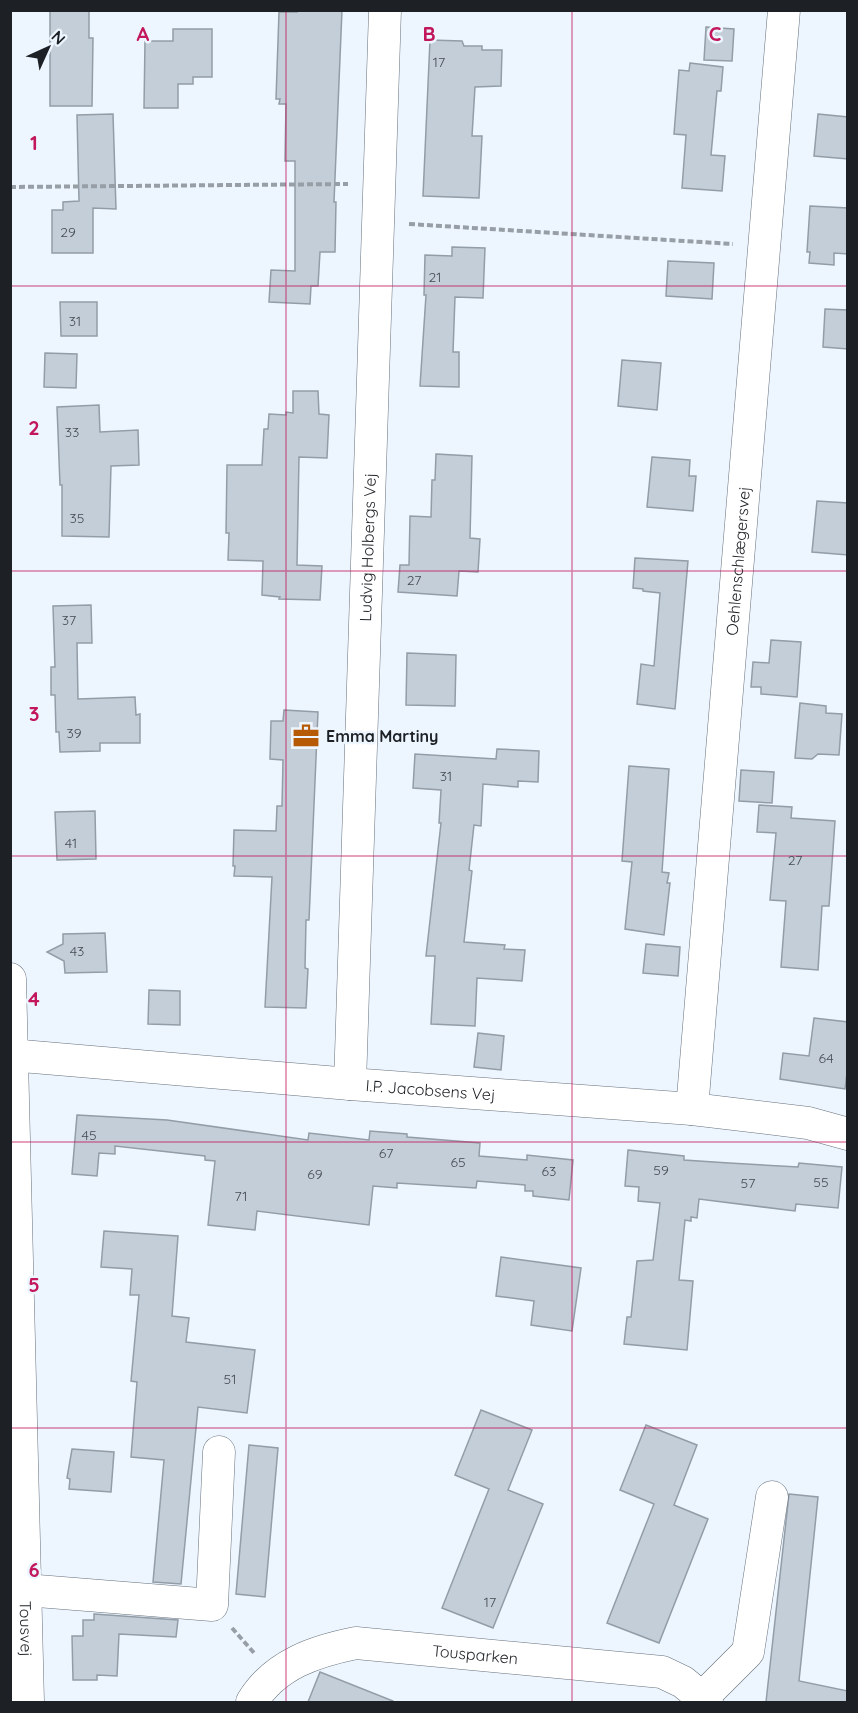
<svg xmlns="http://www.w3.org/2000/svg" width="858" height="1713" viewBox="0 0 858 1713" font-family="Quicksand,sans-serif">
	<rect width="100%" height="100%" fill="#edf6ff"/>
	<!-- building -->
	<g fill="#c3ced9" stroke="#929da7" stroke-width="1.5">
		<polygon points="50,10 89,10 89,38 93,38 92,106 50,106"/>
		<polygon points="297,10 342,10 334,202 336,202 335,252 320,252 318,286 311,286 310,304 269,302 271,270 295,271 295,161 285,161 286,104 279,104 280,99 276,99 279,12 297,12"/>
		<polygon points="706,27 734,29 732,61 704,60"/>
		<polygon points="173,29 212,29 212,77 193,77 193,84 178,84 178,108 144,108 145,41 173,41"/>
		<polygon points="430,40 462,41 464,46 482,46 482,50 502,50 501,86 475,87 472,136 482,136 479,198 423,196"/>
		<polygon points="690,63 723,67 721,91 717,91 711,155 725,156 722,191 682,188 686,135 674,134 679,70 689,71"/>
		<polygon points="113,114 116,209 93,208 93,253 52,253 52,210 63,210 63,202 79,201 77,115"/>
		<polygon points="818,114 848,117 848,159 814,156"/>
		<polygon points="810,206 848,208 848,254 834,253 834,265 809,263 810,252 807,252"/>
		<polygon points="452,247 485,248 483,298 455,297 453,352 459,352 459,387 420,386 426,295 424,295 425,255 452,256"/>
		<polygon points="668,261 714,263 712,299 666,296"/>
		<polygon points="60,302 97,302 97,336 61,336"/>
		<polygon points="825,309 848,310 848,349 823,347"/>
		<polygon points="45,353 77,354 76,388 44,387"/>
		<polygon points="622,360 661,363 657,410 618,406"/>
		<polygon points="293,391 318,391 319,414 329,415 327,458 299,457 297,565 322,566 320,600 279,599 280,597 262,595 263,561 228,560 229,533 226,533 227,465 262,465 264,429 268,429 269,414 286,415 286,412 293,413"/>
		<polygon points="99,405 100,432 138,430 139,465 111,466 109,537 62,536 62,485 60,485 57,407"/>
		<polygon points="436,454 472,456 470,538 480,539 478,572 459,571 457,596 398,592 400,565 409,565 410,516 431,517 432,480 435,480"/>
		<polygon points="652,457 690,460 689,476 696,476 693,511 647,507"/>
		<polygon points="817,501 848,503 848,555 812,552"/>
		<polygon points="635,558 688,561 675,709 637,704 641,664 654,666 660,593 643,591 643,589 633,588"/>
		<polygon points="91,605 92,643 77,643 78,699 135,697 136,715 140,714 140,743 100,743 100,751 60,752 59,732 56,732 55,695 51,695 51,667 55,667 53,606"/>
		<polygon points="771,640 801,642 797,697 761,694 761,687 751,687 753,662 769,663"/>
		<polygon points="407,653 456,655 455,706 406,705"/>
		<polygon points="800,703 826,706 826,713 842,714 839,755 818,754 812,759 795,758"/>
		<polygon points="284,710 318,712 309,920 306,920 305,968 308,969 306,1008 265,1007 272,877 234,876 235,866 233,866 234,830 276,831 277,806 282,806 283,760 270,759 271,721 283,721"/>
		<polygon points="497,749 539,751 538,782 518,781 518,787 483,784 481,826 474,825 469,870 472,871 464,942 505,945 504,949 525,950 522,981 477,978 475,1026 431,1024 435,956 426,956 441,823 439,823 441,790 413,788 415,754 496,759"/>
		<polygon points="629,766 669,769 662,872 669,873 667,883 670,883 664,935 625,929 632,862 622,861"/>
		<polygon points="741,770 774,772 772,803 739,801"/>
		<polygon points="759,805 792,807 791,818 835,821 829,906 822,906 818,970 781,967 786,901 770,900 776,833 757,832"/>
		<polygon points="95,811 96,859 57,860 55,812"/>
		<polygon points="105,933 107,972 65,973 64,961 47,952 63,944 63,934"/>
		<polygon points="646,944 680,947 678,976 643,973"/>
		<polygon points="149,990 180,991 180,1025 148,1024"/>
		<polygon points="814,1018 848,1022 848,1064 845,1089 780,1079 783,1053 809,1056"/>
		<polygon points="478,1033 504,1036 501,1070 474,1067"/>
		<polygon points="77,1115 167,1120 308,1140 309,1133 369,1140 370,1131 407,1134 407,1137 480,1143 479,1156 527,1160 527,1155 573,1160 569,1200 533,1196 533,1191 525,1191 525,1185 477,1181 476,1188 397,1183 397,1188 373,1186 369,1225 257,1211 255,1230 208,1225 215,1161 205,1160 205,1156 115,1146 115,1154 99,1153 97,1176 72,1174"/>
		<polygon points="628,1150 684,1156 684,1160 729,1163 798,1167 799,1163 842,1167 838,1208 796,1204 795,1211 699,1199 697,1218 691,1217 691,1221 685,1220 679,1280 693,1281 687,1350 624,1344 627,1317 631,1317 637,1261 653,1260 660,1203 638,1201 639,1187 625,1186"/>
		<polygon points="104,1231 178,1236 172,1316 189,1318 186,1342 255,1350 247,1413 198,1407 181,1584 153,1582 164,1460 131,1457 137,1382 131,1381 139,1295 130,1295 132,1269 101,1267"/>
		<polygon points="501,1257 581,1268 572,1331 531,1325 534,1301 496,1296"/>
		<polygon points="481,1410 532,1430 508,1490 543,1504 493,1628 442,1608 489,1489 455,1475"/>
		<polygon points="646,1425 697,1445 674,1505 708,1519 659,1643 607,1623 654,1504 620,1490"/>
		<polygon points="249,1445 278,1448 265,1597 236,1594"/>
		<polygon points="72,1449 114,1452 111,1492 69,1489 70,1479 67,1478"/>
		<polygon points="789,1494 818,1497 799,1681 848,1691 848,1702 766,1702"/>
		<polygon points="94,1614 178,1620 176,1637 119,1634 117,1676 97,1675 97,1680 73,1680 72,1636 83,1636 83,1620 94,1620"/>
		<polygon points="320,1672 393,1701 393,1702 308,1702"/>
	</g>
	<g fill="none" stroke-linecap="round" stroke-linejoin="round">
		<!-- minor casing -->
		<g stroke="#67717b" stroke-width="33">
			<g id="minor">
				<path id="s1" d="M10,979l18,723"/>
				<path id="s2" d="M10,1055l340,29 342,25 116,14 40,11"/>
				<path id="s3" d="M350,1084l35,-1074"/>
				<path id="s4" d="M692,1109l92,-1099"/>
				<polyline points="25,1590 212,1605 219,1452"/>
				<polyline points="703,1697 748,1652 772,1497"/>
				<path id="s5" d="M252,1702c23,-38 64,-51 104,-59l306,29 21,10 24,20"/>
			</g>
		</g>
		<!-- path -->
		<g stroke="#979ea5" stroke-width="4" stroke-dasharray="6 3" stroke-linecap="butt">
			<polyline points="10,187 348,184"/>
			<polyline points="409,224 733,244"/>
			<polyline points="232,1628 255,1654"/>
		</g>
		<!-- minor -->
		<use href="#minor" stroke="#fff" stroke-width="32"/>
	</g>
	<!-- grid -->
	<path fill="none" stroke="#c2185b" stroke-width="1.5" stroke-opacity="0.55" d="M286,10v1692M572,10v1692M10,286h838M10,571h838M10,856h838M10,1142h838M10,1428h838"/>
	<!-- icons -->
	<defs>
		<g id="office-bare" transform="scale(2.07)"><path d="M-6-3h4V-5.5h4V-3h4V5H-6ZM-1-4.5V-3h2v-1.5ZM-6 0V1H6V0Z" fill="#b75a05" stroke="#edf6ff" stroke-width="2.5" paint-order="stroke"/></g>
	</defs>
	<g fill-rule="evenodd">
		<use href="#office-bare" x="306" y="736"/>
	</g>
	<g text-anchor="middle" stroke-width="5" stroke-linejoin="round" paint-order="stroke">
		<!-- number labels -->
		<g font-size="14" fill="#464c52">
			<text x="439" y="67">17</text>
			<text x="68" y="237">29</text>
			<text x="435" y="282">21</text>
			<text x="75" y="326">31</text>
			<text x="72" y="437">33</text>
			<text x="77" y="523">35</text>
			<text x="414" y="585">27</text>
			<text x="69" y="625">37</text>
			<text x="74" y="738">39</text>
			<text x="446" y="781">31</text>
			<text x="71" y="848">41</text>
			<text x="795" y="865">27</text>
			<text x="77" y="956">43</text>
			<text x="826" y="1063">64</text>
			<text x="89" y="1140">45</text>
			<text x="386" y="1158">67</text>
			<text x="458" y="1167">65</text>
			<text x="661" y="1175">59</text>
			<text x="549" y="1176">63</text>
			<text x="315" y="1179">69</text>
			<text x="821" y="1187">55</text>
			<text x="748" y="1188">57</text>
			<text x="241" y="1201">71</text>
			<text x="230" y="1384">51</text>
			<text x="490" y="1607">17</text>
		</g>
		<!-- street labels -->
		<g font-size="16" fill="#1d2125" stroke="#edf6ff">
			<text dy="6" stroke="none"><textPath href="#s3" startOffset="537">Ludvig Holbergs Vej</textPath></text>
			<text dy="6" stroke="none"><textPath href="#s4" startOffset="550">Oehlenschlægersvej</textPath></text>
			<text dy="6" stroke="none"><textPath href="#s2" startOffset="422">I.P. Jacobsens Vej</textPath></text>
			<text dy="6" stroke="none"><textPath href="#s1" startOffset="650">Tousvej</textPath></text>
			<text dy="6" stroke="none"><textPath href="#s5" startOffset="243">Tousparken</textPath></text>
		</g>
		<!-- poi labels -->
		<g font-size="16" font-weight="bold" fill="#1d2125" stroke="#edf6ff" text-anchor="start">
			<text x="326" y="742">Emma Martiny</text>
		</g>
	</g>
	<g font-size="20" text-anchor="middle" font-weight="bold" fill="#c2185b" stroke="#edf6ff" stroke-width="5" stroke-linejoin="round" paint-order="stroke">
		<text x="143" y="41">A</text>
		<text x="429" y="41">B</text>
		<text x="715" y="41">C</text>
		<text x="34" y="150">1</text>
		<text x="34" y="435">2</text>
		<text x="34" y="721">3</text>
		<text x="34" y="1006">4</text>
		<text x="34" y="1292">5</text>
		<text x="34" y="1577">6</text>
	</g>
	<!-- border -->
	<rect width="858" height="1713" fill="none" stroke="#1d2125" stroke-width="24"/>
	<!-- north arrow -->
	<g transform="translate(48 48) rotate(45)" stroke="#edf6ff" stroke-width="4.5" paint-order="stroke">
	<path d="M0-4.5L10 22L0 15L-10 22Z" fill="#1d2125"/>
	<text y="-9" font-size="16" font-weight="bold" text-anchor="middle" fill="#1d2125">N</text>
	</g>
</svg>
